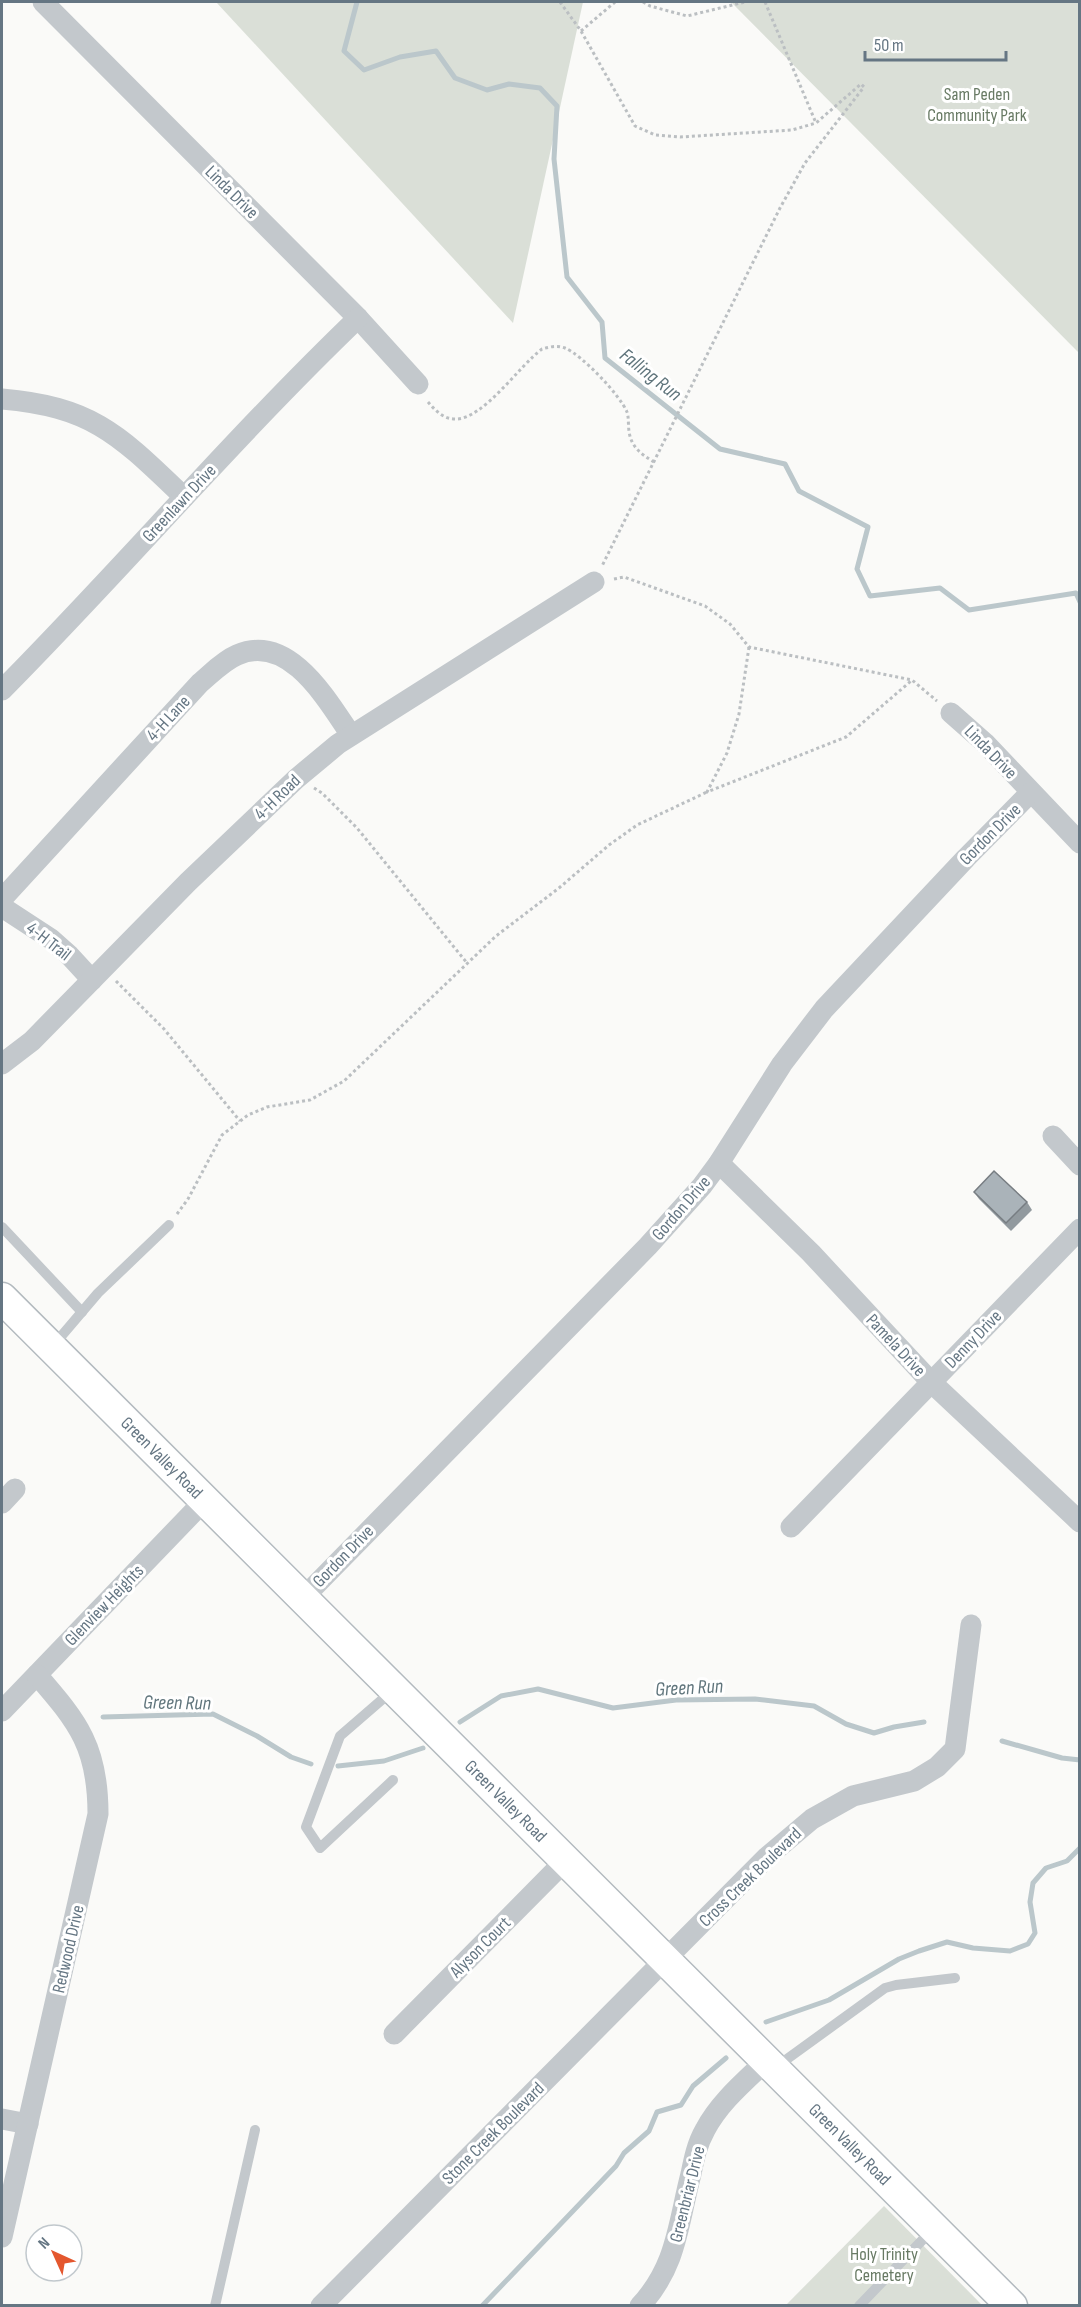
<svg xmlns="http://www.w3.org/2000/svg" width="1081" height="2307" viewBox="0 0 1081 2307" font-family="'Sofia Sans Condensed',sans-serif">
	<rect width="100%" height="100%" fill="#fafaf8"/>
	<!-- green -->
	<g fill="#dadfd7">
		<polygon points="216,2 583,2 513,323"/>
		<polygon points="731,2 1079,2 1079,353"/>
		<polygon points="884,2206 982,2305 785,2306"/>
	</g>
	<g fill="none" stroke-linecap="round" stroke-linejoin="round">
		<!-- stream -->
		<g stroke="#bbc7cb" stroke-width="5">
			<polyline points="357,2 344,51 364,70 400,57 436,51 455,78 487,90 509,84 540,88 557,106 554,159 567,277 602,322 605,358 720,449 785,464 799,491 868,527 857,569 870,596 940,588 969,610 1076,593 1080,602"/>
			<polyline points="103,1717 213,1714 257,1736 291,1757 311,1764"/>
			<polyline points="460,1722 501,1696 538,1689 613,1708 676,1700 755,1699 814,1706 846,1724 874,1733 894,1727 924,1722"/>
			<polyline points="1002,1741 1062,1758 1080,1760"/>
			<polyline points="338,1766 384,1761 423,1748"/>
			<polyline points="766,2022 829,2000 899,1959 919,1951 947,1942 973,1948 1010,1951 1028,1944 1035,1933 1030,1902 1033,1883 1046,1868 1067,1861 1080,1848"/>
			<polyline points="482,2306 616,2166 624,2153 649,2131 657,2112 681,2105 693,2086 726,2058"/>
		</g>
		<!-- secondary casing -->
		<g stroke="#b3babf" stroke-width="33">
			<g id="secondary">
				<path id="s1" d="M2,1298l1010,1008"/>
			</g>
		</g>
		<!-- path -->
		<g stroke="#bbbfc2" stroke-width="3" stroke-dasharray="3 3" stroke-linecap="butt">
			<polyline points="560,2 581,31 635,126 655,135 680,137 792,130 816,123 861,84 864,87 805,163 780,208 602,566"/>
			<polyline points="643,2 650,6 687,16 745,2"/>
			<polyline points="765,2 816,123"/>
			<polyline points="581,31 615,2"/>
			<path d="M428,402c7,8 15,17 27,17 28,1 64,-53 87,-70 7,-2 15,-4 23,-1 17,7 55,47 62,64 2,6 1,13 2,19 2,16 12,23 25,31"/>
			<polyline points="614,579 624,577 705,606 730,624 749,647 912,680 937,701"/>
			<polyline points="749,647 739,714 727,753 707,792 846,737 911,681"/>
			<polyline points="314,788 322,793 357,828 467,963"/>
			<polyline points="116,981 164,1029 240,1121"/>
			<polyline points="177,1214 188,1199 222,1135 248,1115 267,1107 310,1100 344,1081 496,936 559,888 609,845 637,825 707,792"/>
		</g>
		<!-- lane -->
		<g stroke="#c3c8cc" stroke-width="10">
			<polyline points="2,1227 82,1312"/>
			<polyline points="52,1347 98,1293 169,1225"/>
			<polyline points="392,1691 340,1736 306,1827 320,1848 393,1780"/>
			<polyline points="776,2067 885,1988 896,1985 955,1978"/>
			<polyline points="215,2306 255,2130"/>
			<polyline points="859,2306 932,2230"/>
		</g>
		<!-- street -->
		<g stroke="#c3c8cc" stroke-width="21">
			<polyline points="43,2 358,318 418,384"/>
			<path d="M2,399c92,8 118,37 182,98"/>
			<path d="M2,690c121,-122 232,-253 356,-372"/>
			<polyline points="951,713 985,743 1080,843"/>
			<path d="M2,899l198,-216c12,-10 23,-22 37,-28 52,-23 90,45 114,80"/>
			<polyline points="2,907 51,939 69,955 92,980"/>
			<polyline points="2,1064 32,1041 188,882 296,779 338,744 594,582"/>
			<polyline points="1053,1136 1080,1165"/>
			<polyline points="719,1163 811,1253 931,1382 1080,1522"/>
			<polyline points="2,1503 15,1489"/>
			<polyline points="791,1527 1080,1229"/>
			<polyline points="303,1598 648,1246 702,1186 719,1163 782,1064 824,1009 966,858 1030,793"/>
			<polyline points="2,1711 205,1500"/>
			<polyline points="394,2034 566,1860"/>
			<polyline points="2,2119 28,2124"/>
			<path d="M2,2237l96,-423c0,-66 -19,-91 -61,-139"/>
			<polyline points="321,2306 767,1857 812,1819 853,1796 914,1781 937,1767 955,1749 971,1625"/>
			<path d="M640,2306c37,-40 38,-82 51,-132 3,-15 6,-30 14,-44 14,-27 39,-48 61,-69"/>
		</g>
		<!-- secondary -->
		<use href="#secondary" stroke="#fff" stroke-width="30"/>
	</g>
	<!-- wall -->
	<polygon fill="#929a9f" points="974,1192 1027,1202 1032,1210 1011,1231 979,1199"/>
	<!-- building -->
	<polygon fill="#aab3b9" stroke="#777d82" stroke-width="1.5" points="994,1171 1027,1202 1006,1223 974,1192"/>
	<g text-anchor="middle" stroke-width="6" stroke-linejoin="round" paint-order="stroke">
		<!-- park labels -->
		<g font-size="18" fill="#687a64" stroke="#fff">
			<text x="977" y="100">Sam Peden<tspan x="977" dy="21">Community Park</tspan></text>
			<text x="884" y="2260">Holy Trinity<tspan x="884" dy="21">Cemetery</tspan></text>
		</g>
		<!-- street labels -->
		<g font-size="18" fill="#657683" stroke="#fff">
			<text transform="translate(232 192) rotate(45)" y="6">Linda Drive</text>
			<text transform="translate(179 503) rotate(-47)" y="6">Greenlawn Drive</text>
			<text transform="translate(168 718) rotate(-47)" y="6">4-H Lane</text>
			<text transform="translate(991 752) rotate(46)" y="6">Linda Drive</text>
			<text transform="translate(277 797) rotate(-44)" y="6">4-H Road</text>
			<text transform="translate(990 834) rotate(-45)" y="6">Gordon Drive</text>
			<text transform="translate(49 941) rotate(38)" y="6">4-H Trail</text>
			<text transform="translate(681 1208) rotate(-49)" y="6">Gordon Drive</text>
			<text transform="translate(973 1339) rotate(-46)" y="6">Denny Drive</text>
			<text transform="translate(896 1345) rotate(47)" y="6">Pamela Drive</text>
			<text dy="6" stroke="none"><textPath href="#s1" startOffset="226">Green Valley Road</textPath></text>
			<text transform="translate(343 1556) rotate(-46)" y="6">Gordon Drive</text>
			<text transform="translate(104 1605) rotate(-46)" y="6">Glenview Heights</text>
			<text dy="6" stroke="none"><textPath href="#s1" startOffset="712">Green Valley Road</textPath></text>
			<text transform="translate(750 1877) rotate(-44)" y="6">Cross Creek Boulevard</text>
			<text transform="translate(480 1947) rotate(-45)" y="6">Alyson Court</text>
			<text transform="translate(68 1949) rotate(-77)" y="6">Redwood Drive</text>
			<text transform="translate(493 2133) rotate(-45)" y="6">Stone Creek Boulevard</text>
			<text dy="6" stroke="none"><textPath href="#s1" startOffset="1198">Green Valley Road</textPath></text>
			<text transform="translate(687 2194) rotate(-76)" y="6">Greenbriar Drive</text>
		</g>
		<!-- water labels -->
		<g font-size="20" font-style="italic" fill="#60757c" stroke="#fff">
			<text transform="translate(651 374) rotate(38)" y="7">Falling Run</text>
			<text transform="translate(689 1687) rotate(-3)" y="7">Green Run</text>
			<text transform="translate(177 1702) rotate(1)" y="7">Green Run</text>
		</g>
	</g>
	<!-- border -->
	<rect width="1081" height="2307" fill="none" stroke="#657683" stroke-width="6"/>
	<!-- north arrow -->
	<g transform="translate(54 2253) rotate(315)"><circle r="28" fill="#ffffff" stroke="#c1c8cd" stroke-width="1.5"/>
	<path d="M0-4.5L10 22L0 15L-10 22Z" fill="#e4572e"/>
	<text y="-9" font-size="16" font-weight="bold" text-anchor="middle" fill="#657683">N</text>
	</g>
	<!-- scale -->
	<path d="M865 51v9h141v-9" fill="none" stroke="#657683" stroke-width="3"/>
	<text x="874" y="51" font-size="18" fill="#657683" stroke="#ffffff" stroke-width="4.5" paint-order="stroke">50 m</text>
</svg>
